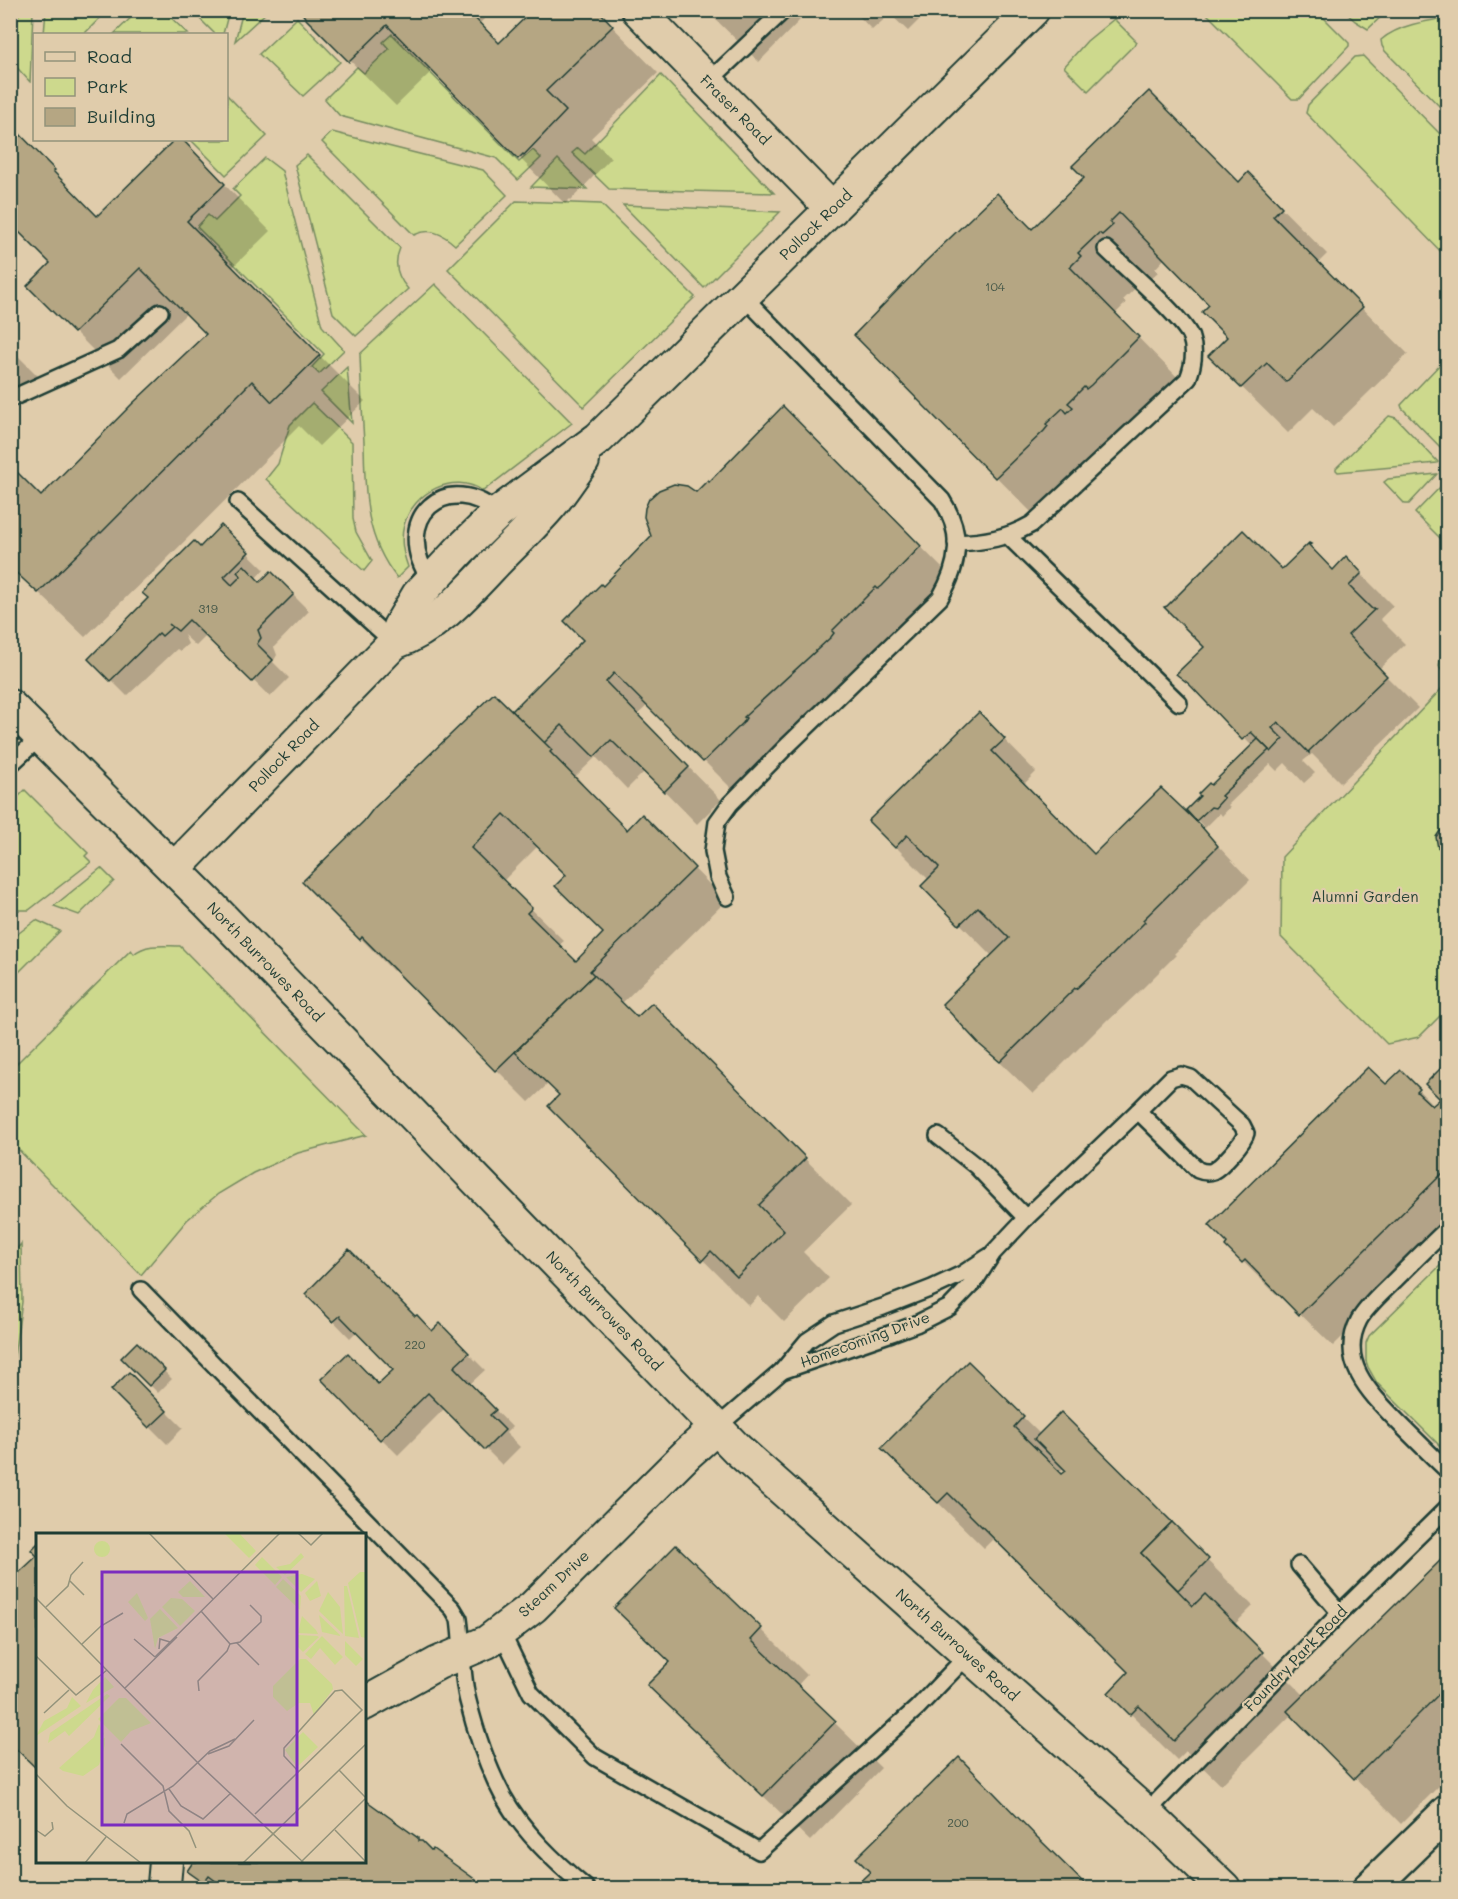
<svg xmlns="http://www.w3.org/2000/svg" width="1458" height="1899" viewBox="0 0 1458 1899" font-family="Mali,sans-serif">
	<rect width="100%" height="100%" fill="#e0ccab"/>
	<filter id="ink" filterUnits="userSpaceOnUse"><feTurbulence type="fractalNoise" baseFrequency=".0167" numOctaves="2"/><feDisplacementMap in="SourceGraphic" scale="12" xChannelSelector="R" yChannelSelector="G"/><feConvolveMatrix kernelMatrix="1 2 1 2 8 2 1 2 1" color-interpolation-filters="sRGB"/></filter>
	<g filter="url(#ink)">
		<!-- green -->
		<g fill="#cdd98d" stroke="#768b60" stroke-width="1.5">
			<polygon points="11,10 33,11 30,82 11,61"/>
			<polygon points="46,11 46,10 107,11 84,34 44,34"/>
			<polygon points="138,11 164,11 188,34 114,34"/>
			<polygon points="192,11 229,11 223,34 215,34"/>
			<polygon points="243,11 268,11 235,41"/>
			<polygon points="1204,11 1317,11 1349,43 1349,46 1299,99 1292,99"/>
			<polygon points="1344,11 1387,11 1368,29 1355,21"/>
			<polygon points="297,18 340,62 303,96 259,54"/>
			<path d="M1447,18h1l-1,96 -62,-63 -3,-5 -1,-6c17,-15 45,-19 66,-22z"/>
			<polygon points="1114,19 1137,42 1088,91 1064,67 1087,41"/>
			<polygon points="392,34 519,162 533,150 541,158 518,180 496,158 340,116 325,99 357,67 364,73 389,49 383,42"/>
			<polygon points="1363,56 1447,141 1447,258 1306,113 1308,105 1355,57"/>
			<polygon points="661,75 774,193 609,189 572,153 578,148 585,154"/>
			<polygon points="227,95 267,136 226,175 191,140 226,140"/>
			<path d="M332,132l151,38 24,25 -52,50c-12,-11 -25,-18 -41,-10l-92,-93z"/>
			<path d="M307,155l93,93c-7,16 -3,29 8,41l-52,47 -23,-23 -38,-148z"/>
			<polygon points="265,158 282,171 322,326 344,350 319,374 312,367 324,354 197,227 208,215 215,221 240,196 233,189"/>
			<polygon points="558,159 587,189 531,187"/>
			<polygon points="516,201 601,204 695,297 584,407 448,269"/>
			<polygon points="623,205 780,212 704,288"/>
			<path d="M435,284l137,139 -89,68c-29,-20 -70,1 -79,34 -4,15 -1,28 4,42l-11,11c-33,-41 -32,-86 -33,-136 -2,-29 -3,-59 -4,-88z"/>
			<polygon points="1447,357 1448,454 1447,454 1402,408 1401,405"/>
			<polygon points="347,367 352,423 321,392"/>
			<polygon points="312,403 352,442 353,519 356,532 372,561 364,571 266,479 278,464 290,425"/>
			<polygon points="1389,416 1396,418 1438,462 1437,463 1338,472 1336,470 1336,468"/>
			<polygon points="1437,474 1409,504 1405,504 1384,482 1388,479"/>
			<polygon points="1445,482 1441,537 1440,538 1415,513"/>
			<polygon points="1447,596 1447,665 1441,670 1439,666 1444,642"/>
			<polygon points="1447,683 1447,1009 1419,1037 1387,1044 1281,937 1282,857"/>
			<polygon points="25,790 88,853 85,856 91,862 29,910 11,910 11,804"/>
			<polygon points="101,868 114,881 79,915 54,906"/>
			<polygon points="36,920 60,931 11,980 11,939"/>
			<path d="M180,946l186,189 -68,18 -45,20 -35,21 -31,26 -46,55 -130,-133v-73l120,-119 3,4c13,-11 30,-8 46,-8z"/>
			<polygon points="21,1244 22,1302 11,1377 11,1255"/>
			<polygon points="1447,1259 1447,1453 1377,1383 1368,1367 1366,1361 1366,1343 1369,1336"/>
		</g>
		<!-- shadow -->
		<g fill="#0003" fill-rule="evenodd">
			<polygon points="10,10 25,10 10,25"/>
			<polygon points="307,10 493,10 479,24 500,45 596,10 658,73 591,138 611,158 571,200 570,199 565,204 433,70 396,106 307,18"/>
			<polygon points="706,10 791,10 800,20 759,62"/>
			<polygon points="853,10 929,10 908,31 890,14 872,30"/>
			<polygon points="176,140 182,141 270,231 232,268 365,401 319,446 299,426 148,578 147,577 85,637 10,565 41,498 208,334 187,313 121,378 29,286 52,263 48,166 100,218 100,215"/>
			<polygon points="1248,174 1327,254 1318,263 1408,354 1333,427 1313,408 1288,433 1210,356 1229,337 1211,305 1165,258 1155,269 1158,272 1149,280 1146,278 1123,300 1126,303 1115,314 1184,384 1042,523 856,335 1032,231 1239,183"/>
			<polygon points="10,227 16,233 10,239"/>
			<polygon points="10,348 40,378 10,408"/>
			<path d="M783,408l170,171 -217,214 -88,-88 -11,10 84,85 -24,24 -52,-53 -18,18 -31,-32 -20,19 7,8 -2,2 46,46 15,-16 84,85 -105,103 16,15 15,-14 199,200 -48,47 26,26 -45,44 -26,-26 -9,10 -199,-200 10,-10 -12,-12 -19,18 -133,-133 -3,2 -88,-89 207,-169 73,-73 18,-52 50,-51 2,-43 10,-6 9,-2 23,8 12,-10zM538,846l30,29 37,59 -29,29 -18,-17 6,-5 -61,-60z"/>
			<polygon points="221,527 264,569 255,579 260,584 271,573 309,611 274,647 277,655 273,662 289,678 270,697 207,635 196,646 184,635 188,644 180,651 177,649 127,696 90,659"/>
			<polygon points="470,551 485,567 476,575 461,559"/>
			<polygon points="1346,559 1393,606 1380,619 1405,644 1379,669 1418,708 1341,783 1312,754 1303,761 1315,773 1304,783 1285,763 1277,771 1270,764 1228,805 1230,807 1222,816 1220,813 1205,828 1188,810 1252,746 1180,673 1282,571 1333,572"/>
			<polygon points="979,714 1036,772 1023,785 1094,856 1203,830 1250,880 1174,954 1176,955 1143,988 1109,1020 1108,1019 1033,1094 981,1044 993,957 923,886 929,880 870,821"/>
			<polygon points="1448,1064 1448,1232 1333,1346 1278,1292 1276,1294 1227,1246 1401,1072 1434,1106 1442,1099"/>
			<polygon points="307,1294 415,1318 432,1333 440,1325 485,1370 470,1384 512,1427 506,1433 520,1447 502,1465 445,1408 398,1455 323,1380 378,1386 395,1370 357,1331 350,1338"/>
			<polygon points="137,1344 172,1379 158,1393 123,1358"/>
			<path d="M968,1363l73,72 20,-20 192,191 -19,19 71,71 143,-141v222l-47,47 -109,-110 -71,71 -35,-34 -9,9 -67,-67 20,-20 -136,-135 -10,10 -101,-100zM1064,1467l4,4 -6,6 -3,-4z"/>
			<polygon points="129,1374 183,1428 167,1444 113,1390"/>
			<polygon points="761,1629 807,1675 797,1686 881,1768 810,1841 695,1730 671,1663"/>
			<polygon points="959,1759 1087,1888 855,1888 872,1872"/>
			<polygon points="417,1839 431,1852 433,1851 484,1888 207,1888 189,1870 195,1862 364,1862"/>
		</g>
		<!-- building -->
		<g fill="#b5a683" stroke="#1f3d34" stroke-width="1.5" fill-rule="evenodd">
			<polygon points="305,10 467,10 499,43 533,10 598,10 613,26 546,91 566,111 524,155 523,154 518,159 387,25 349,62 306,19 302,13"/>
			<polygon points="1149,91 1239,182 1248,172 1265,189 1282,207 1273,216 1363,307 1286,382 1267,363 1241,388 1208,356 1227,337 1202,312 1209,305 1119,213 1110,222 1113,225 1102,235 1099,233 1078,253 1081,256 1070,267 1139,337 1091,385 1086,389 1084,387 1068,403 1073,407 1067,413 1063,408 1046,424 1048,426 1044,431 995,478 854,335 925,262 997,193 1032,229 1084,178 1072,166"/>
			<polygon points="10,124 55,170 53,171 97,216 174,140 183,140 225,184 187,221 320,355 272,402 252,381 101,533 100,532 38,593 10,567 10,465 41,496 132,404 206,334 140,268 74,333 27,286 50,263 10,223"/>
			<polygon points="783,406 921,546 882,586 878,589 876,587 832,631 834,633 831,637 744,717 746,718 743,723 703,762 614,673 606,682 689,767 664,792 611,740 594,757 562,725 544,743 512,711 583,640 564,621 601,584 603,586 651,536 644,517 645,508 649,499 659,490 674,484 687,486 696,492 708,480 709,482"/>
			<polygon points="221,525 249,552 224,577 232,585 241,576 237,572 244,565 260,582 271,571 294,594 258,630 261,638 257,644 273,660 252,682 189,620 178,631 169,624 172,627 162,636 159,633 110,681 88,659 148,598 142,593 194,541 200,547"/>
			<polygon points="1243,530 1282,569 1309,543 1311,544 1309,545 1333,570 1346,556 1362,573 1349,586 1372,609 1375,609 1348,635 1387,676 1309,751 1309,753 1278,722 1272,728 1283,739 1271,752 1251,732 1242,740 1189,684 1176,674 1204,647 1164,607 1167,606"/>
			<path d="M494,693l58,57 -2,2 77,78 15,-16 53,54 -105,103 4,4 -99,96 -133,-134 -2,3 -58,-58 62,-61 10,-13zM504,814l62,61 -11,11 48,47 -27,28 -49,-48 5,-5 -61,-60z"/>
			<polygon points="979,712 1005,739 992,751 1094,854 1161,788 1201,826 1218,846 1143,920 1145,922 1111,956 1076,989 1075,988 1000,1062 980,1045 942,1004 1009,938 978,907 959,925 921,886 939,868 938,866 907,835 895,848 868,821"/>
			<polygon points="1258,739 1269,750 1221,796 1224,798 1215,808 1211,807 1196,821 1186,810 1200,796 1198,794 1209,783 1211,785"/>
			<polygon points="1448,829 1448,852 1446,852 1438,848 1436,837 1440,831"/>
			<polygon points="594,975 637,1017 652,1003 806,1158 759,1205 784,1231 737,1277 711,1251 702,1261 548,1106 559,1095 515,1052"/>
			<polygon points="1448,1061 1448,1168 1299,1315 1245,1260 1242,1263 1225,1246 1227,1243 1209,1225 1368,1067 1386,1084 1401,1070 1420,1089 1417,1092 1432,1106 1440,1099 1425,1084"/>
			<polygon points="349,1249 415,1316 417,1315 432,1331 440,1323 469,1353 454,1367 496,1410 490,1415 505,1430 485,1450 428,1393 380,1440 321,1379 348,1353 378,1384 393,1370 340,1316 333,1322 305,1294"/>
			<polygon points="137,1342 165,1370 149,1386 121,1358"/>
			<polygon points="968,1361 1024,1416 1014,1427 1062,1474 1066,1471 1034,1439 1061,1412 1172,1522 1141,1553 1193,1606 1205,1594 1263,1652 1174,1741 1139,1706 1130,1715 1108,1693 1128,1672 948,1493 938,1503 881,1448"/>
			<polygon points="129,1372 167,1411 149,1428 111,1390"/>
			<polygon points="1172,1522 1209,1559 1178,1590 1141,1553"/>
			<polygon points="38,1543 38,1770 10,1743 10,1581 37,1556 31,1550"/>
			<polygon points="676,1545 762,1628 751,1640 836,1721 763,1796 647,1685 670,1662 614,1608"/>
			<polygon points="1448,1553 1448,1685 1354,1779 1287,1711"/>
			<polygon points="959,1757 1036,1836 1089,1888 853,1888 870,1872 856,1858"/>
			<polygon points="364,1799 418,1838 418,1841 422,1841 431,1850 433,1849 487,1888 225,1888 209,1876 204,1883 187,1871 193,1862 364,1862"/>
		</g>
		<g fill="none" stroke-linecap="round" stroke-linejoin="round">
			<!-- lane casing -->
			<g stroke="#1f3d34" stroke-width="20">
				<g id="lane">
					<polyline points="708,82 782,12"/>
					<polyline points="10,399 118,350 160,312"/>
					<polyline points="238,502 394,643"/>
					<polyline points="1008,536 1179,703"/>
					<path d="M956,543c28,-1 52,-5 76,-19l156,-145c5,-13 8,-27 3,-41 -6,-19 -68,-72 -85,-89"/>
					<path d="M431,581c-43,-61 16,-116 70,-65"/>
					<polyline points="10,765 41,736"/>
					<path d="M727,897l-9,-20 -5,-26 4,-29 13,-18 54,-55 156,-151c19,-33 24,-64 2,-98l-199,-204"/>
					<path d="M1181,1075l10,3 51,47 4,8c-2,9 -24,33 -33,38 -5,2 -10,1 -15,-1l-60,-59 33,-33z"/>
					<polyline points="938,1136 976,1166 1026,1218"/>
					<path d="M1448,1228c-19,18 -37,36 -56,55 -11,11 -25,23 -33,37 -23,44 15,77 43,106 15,15 30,30 46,45"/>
					<path d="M141,1290l312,319 6,10c4,27 2,56 9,82 8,32 20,67 35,95 20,36 52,66 83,92"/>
					<polyline points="782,1371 892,1333 916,1324 950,1307 975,1281 993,1253 1026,1218 1138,1111"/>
					<polyline points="717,1427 782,1371 807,1341 834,1323 883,1307 932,1288 962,1274 988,1257"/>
					<polyline points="1299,1565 1340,1613"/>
					<polyline points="501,1631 531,1693 595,1757 759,1851 917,1708 968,1655"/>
					<polyline points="1146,1813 1340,1613 1448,1507"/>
				</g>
			</g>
			<!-- street casing -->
			<g stroke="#1f3d34" stroke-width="36">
				<g id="street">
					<polyline points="638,10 832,209"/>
					<polyline points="394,643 399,627 418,595 460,550 498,513 599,438 1033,10"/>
					<polyline points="10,706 206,901 737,1449 1146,1813 1224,1888"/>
					<path d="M174,869l220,-226c41,-14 72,-49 101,-80 18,-19 38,-37 55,-57 12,-14 22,-30 33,-45"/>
					<polyline points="364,1704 438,1663 487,1642 533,1607 688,1453 717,1427"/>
					<polyline points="164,1884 166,1862"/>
				</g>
			</g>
			<!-- primary casing -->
			<g stroke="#1f3d34" stroke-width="38">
				<polyline id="primary" points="1370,1888 1448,1812"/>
			</g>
			<!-- lane -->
			<use href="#lane" stroke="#e0ccab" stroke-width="15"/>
			<!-- street -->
			<use href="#street" stroke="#e0ccab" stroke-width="32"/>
			<!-- primary -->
			<use href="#primary" stroke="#e0ccab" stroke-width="33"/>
		</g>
	</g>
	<g text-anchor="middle" stroke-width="4.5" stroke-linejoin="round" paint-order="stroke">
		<!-- number labels -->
		<g font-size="12" fill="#445748">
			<text x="995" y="291">104</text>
			<text x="208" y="613">319</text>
			<text x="415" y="1349">220</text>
			<text x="958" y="1827">200</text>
		</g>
		<!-- street labels -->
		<g font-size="15" fill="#1f3d34" stroke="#e0ccab">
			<text transform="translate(735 110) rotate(45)" y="5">Fraser Road</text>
			<text transform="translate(816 225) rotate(-44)" y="5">Pollock Road</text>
			<text transform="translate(284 756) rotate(-46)" y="5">Pollock Road</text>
			<text transform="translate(265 962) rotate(46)" y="5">North Burrowes Road</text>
			<text transform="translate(604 1311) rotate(46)" y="5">North Burrowes Road</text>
			<text transform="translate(865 1340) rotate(-20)" y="5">Homecoming Drive</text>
			<text transform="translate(554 1584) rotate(-43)" y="5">Steam Drive</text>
			<text transform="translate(957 1645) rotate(42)" y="5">North Burrowes Road</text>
			<text transform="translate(1296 1659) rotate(-46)" y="5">Foundry Park Road</text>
		</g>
		<!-- park labels -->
		<g font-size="15" fill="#284538" stroke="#e0ccab">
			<text x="1365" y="902">Alumni Garden</text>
		</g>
	</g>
	<!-- overview -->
	<g transform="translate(36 1533)">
		<rect width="330" height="330" fill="#e0ccab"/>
		<path d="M188,0h15l17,18 -7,7zM58 16a8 8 0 1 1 16 0a8 8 0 1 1-16 0ZM265,20l3,4 -19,18 -9,-8 14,-3zM226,24l20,20 -7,8 -20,-20zM324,39h6v66l-5,-1 -13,-54zM266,41l13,5 -14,13 -15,-15zM247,46l18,17 -1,14 -24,-23zM154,48l15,16h-22l-5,-5zM281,48l4,15 -11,5 -5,-8zM308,53h3l12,52 -14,-2zM292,59l12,15 3,27 -24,-23zM101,60l11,25 -3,3 -17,-19zM135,65l11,1 13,12 -15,15 -18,-19zM124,76l18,19 -20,10 -3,11 -5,-30zM283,82l21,20v1l-18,-4zM266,83l14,14 2,4 -20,-1zM262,102l19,1 2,1 -16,15 -7,-7zM286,103l21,21 -8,8 -15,-17 -9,11 -6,-5zM309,108l18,18 -7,7 -11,-11zM264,126h6l26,25 1,5 -19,26 -4,-12h-11l-12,8 -14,-14v-11zM69,144l9,10 -28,16 7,-13zM71,161l3,2 -41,40 -4,-5 -17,12 2,-10zM36,164l9,9 -45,30 8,-15 23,-13zM83,165h7l25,25 -20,8 -10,11 -23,-23zM63,191l5,10 -4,5 5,-1v7l-6,20 -16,11 -20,-5 -4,-3 35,-31zM267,199l15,15 -21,20 -12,-17z" fill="#cdd98d"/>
		<path fill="none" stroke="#93937b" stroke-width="1.5" d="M113,0l64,66M262,0l13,12 12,-12M34,48l14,14M0,65l164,167 104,98M10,74l22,-21 3,-11 12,-13M98,106l21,18M201,110l22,22M46,111l19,-18 22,-13M194,111l10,-2 21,-20v-6l-11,-11M123,116l1,-10 10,3M0,123l40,39 31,-25M119,124l125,-124M89,155l52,-51M163,158l-1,-10 29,-30 3,-7 -29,-33M8,180l25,-23M85,211l42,42 6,25 20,20 7,17M172,221l21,-8 25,-26M303,237l27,28M0,241l31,32 74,57M133,256l12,17 22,13 28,-26M219,281l107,-104 -20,-20 -7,1 -51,57v8l14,15M88,290l3,-9 46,-28 37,-35 25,-12M0,297l9,6 8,-7 -1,-7M299,297l31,32M265,329l65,-64M49,330l21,-26M207,330l123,-119"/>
		<path fill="#7b2cbf" fill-opacity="0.15" stroke="#7b2cbf" stroke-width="3" d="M66,39h195v253h-195z"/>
		<rect width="330" height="330" fill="none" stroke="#1f3d34" stroke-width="3"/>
	</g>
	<!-- margin -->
	<rect width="1458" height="1899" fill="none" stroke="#e0ccab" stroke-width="36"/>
	<rect x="18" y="18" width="1422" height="1863" fill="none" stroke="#1f3d34" stroke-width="2" filter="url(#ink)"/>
	<!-- legend -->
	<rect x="33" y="33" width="195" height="108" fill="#e0ccab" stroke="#93937b" stroke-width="1.5"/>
	<rect x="45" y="52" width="30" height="9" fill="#e0ccab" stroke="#93937b" stroke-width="1.5"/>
	<text x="87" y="63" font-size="18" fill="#1f3d34">Road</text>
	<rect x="45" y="78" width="30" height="18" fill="#cdd98d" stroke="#93937b" stroke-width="1.5"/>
	<text x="87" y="93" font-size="18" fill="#1f3d34">Park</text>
	<rect x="45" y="108" width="30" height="18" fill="#b5a683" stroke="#93937b" stroke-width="1.5"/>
	<text x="87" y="123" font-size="18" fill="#1f3d34">Building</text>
</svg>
